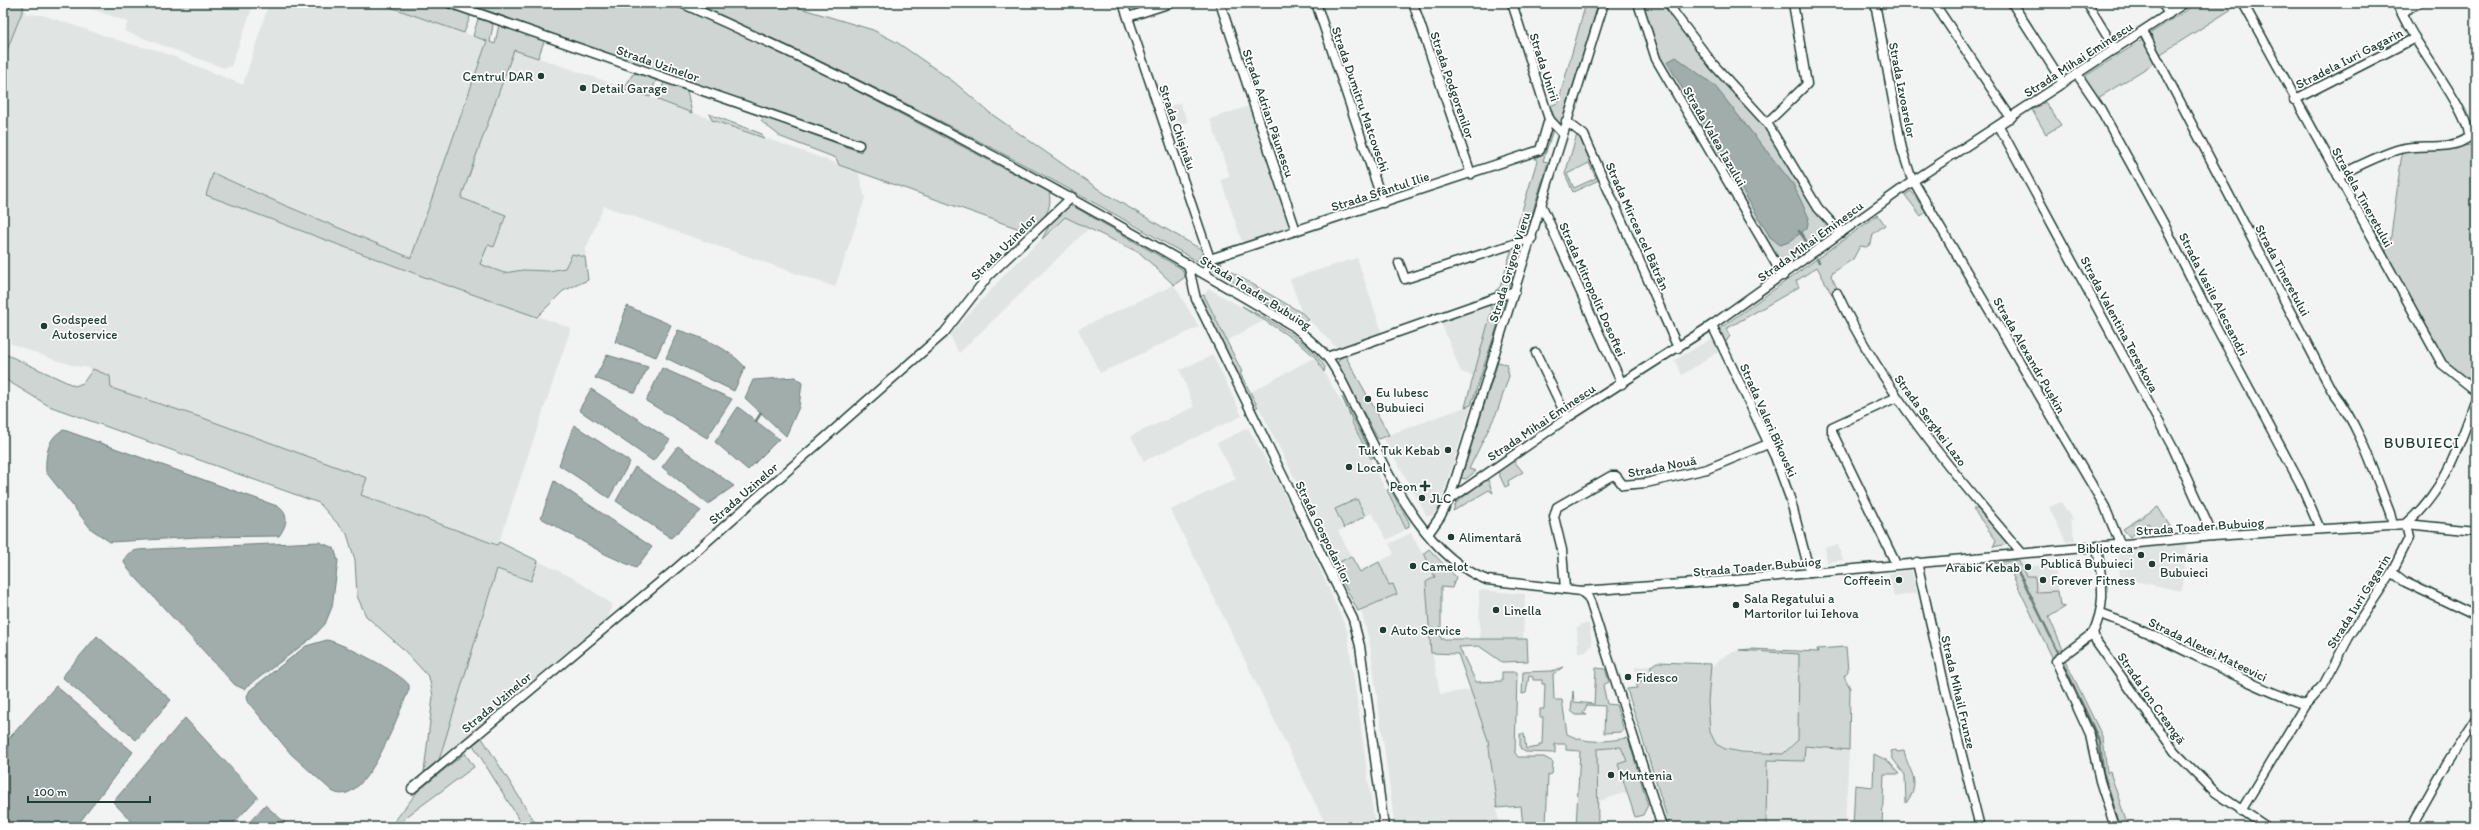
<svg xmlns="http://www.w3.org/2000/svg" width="2479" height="830" viewBox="0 0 2479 830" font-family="Itim,sans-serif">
	<rect width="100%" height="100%" fill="#f2f3f3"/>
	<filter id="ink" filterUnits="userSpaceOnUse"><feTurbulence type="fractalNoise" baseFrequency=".025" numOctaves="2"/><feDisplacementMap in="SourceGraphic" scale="8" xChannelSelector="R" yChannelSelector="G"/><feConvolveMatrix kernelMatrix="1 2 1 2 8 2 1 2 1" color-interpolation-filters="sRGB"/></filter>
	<g filter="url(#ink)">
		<!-- built -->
		<g fill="#e0e4e3">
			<polygon points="75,3 254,3 231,66 224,68 124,31 128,22"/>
			<polygon points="269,3 379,3 487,41 411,258 284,205 214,173 206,195 435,281 571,328 498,545 361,495 367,478 203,418 111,388 110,376 82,366 80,367 55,360 10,343 11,339 3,336 3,60 24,7 26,14 42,15 133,45 157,50 243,85"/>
			<polygon points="514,49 858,171 865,198 835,287 604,206 586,248 585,257 572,254 565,268 549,271 523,270 504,273 480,264 488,245 495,247 506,215 461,198"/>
			<polygon points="1180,103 1188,122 1177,126 1170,106"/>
			<polygon points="1249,106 1288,224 1286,229 1243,244 1221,180 1230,177 1210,119"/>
			<polygon points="1065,217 1089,228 959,353 950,335 1007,272"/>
			<polygon points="1357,258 1382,333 1337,348 1302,313 1290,279"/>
			<polygon points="1174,285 1199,327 1100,373 1078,329"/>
			<polygon points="1209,289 1265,320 1226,341 1204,295"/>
			<polygon points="1489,305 1493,309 1474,376 1461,372 1441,322"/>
			<polygon points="1714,337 1721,350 1682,375 1675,360"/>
			<polygon points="1213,355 1242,416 1144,461 1131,436 1194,407 1180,370"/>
			<polygon points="1315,357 1352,420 1351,422 1406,529 1387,540 1372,513 1365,516 1357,499 1335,509 1344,528 1338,531 1351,556 1338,563 1251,392"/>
			<polygon points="1471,405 1439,508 1433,515 1427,516 1383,437"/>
			<polygon points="1248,428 1278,481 1317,562 1347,630 1375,827 1327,827 1171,510 1236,479 1217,443"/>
			<polygon points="2061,502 2073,520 2070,521 2075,540 2066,542 2049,507"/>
			<polygon points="1411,533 1421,552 1424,553 1436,577 1426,582 1430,640 1440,694 1471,690 1488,740 1499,827 1395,827 1370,644 1361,610 1397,594 1389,586 1379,562 1394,554 1389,544"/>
			<polygon points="2187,544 2182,591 2120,578 2118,548"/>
			<polygon points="1838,545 1843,560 1827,562 1825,547"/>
			<polygon points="2018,560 2033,566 2055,564 2058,591 2036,593 2035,576 2026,576"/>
			<polygon points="538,561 573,578 612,604 608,618 439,760 497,569 530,581"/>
			<polygon points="1911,570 1917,593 1894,597 1889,574"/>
			<polygon points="1479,590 1525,594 1523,639 1480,639"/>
			<polygon points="1580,624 1589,624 1592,645 1586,652 1578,652 1577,628 1580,627"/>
			<polygon points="1739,650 1799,654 1798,740 1783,754 1725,749 1716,744 1710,732 1708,702 1709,669 1726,655"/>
			<polygon points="1651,666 1651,679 1637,682 1635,667"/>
			<polygon points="1805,746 1849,750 1845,827 1766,827 1767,760 1804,761"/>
			<polygon points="1622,747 1627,761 1618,765 1627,792 1596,802 1597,749"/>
		</g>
		<!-- green -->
		<g fill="#ced5d3" stroke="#768984" fill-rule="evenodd">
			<polygon points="3,3 19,3 24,7 3,60"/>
			<polygon points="379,3 437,3 469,14 470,17 464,33"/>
			<path d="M465,3h204l89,38 74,37 217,114c4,20 -7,29 -21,40l-189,-67 -3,-7 -55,-21 -20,-16 3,-4 97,35 3,-10z"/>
			<path d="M695,3h96l12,6 70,21 25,13 56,39 36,31 114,80 100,58 -7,10c-163,-94 -330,-181 -502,-258z"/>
			<polygon points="1586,3 1599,3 1561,124 1557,122 1549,106 1558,103"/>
			<polygon points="1642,3 1667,3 1765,127 1835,230 1783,268 1662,62"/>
			<polygon points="2198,3 2238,5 2159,55 2148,35"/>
			<polygon points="478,19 491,21 493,25 490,42 495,44 499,24 545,39 538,58 514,50 461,198 506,215 494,247 488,245 480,264 504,273 523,270 549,271 565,268 572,254 585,257 588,280 563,291 537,317 435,281 206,195 213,173 284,205 411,258 487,41 473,36"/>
			<polygon points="2142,40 2156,62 2098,98 2084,77"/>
			<polygon points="637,73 656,80 650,97 624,89 632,75"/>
			<polygon points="664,82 687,91 692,113 658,100"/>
			<polygon points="2045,102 2061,125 2046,134 2032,110"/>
			<polygon points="709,114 762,134 764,138 712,120"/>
			<polygon points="1550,124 1554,127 1543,161 1548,162 1525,237 1509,242 1514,237 1537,161 1535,158 1541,155"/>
			<path d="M1578,131l25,47 -30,14 -8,-18zM1589,163l7,15 -22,10 -7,-14z"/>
			<polygon points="2471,145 2476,147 2476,384 2457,375 2446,365 2388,261 2385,244 2390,243 2402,153"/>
			<polygon points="1911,191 1926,212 1921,216 1905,195"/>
			<polygon points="1068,205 1078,209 1182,269 1185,277 1174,285 1140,253 1065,217 1042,239 1049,226"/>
			<polygon points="1878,215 1885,225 1873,234 1871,244 1866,247 1860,246 1853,259 1832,273 1831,276 1838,290 1831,293 1817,267 1796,281 1799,287 1726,329 1730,336 1725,343 1719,329"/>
			<polygon points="1523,244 1508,289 1495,291 1500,287 1511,251 1507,248"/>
			<polygon points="1222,262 1221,266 1302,313 1309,320 1301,323 1214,270 1215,263"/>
			<polygon points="1204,295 1242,372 1240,373 1258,407 1254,408 1199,297"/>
			<polygon points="1500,301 1505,303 1471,405 1465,407 1492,309 1489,305"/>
			<path d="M1242,306c30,16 64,32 83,61l-1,5 -9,-15 -17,-15z"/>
			<polygon points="3,353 75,386 83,383 93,369 110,376 111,388 203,418 367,478 361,495 497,545 499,542 538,561 531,581 497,569 439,760 424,772 433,696 429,677 402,648 366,616 357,596 355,560 347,534 319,503 49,406 3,378"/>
			<polygon points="1345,355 1389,435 1378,439 1337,364 1339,359"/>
			<polygon points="1498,362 1506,364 1509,376 1497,412 1469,469 1476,471 1466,479 1461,478 1464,469"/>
			<polygon points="1342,397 1373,457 1371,459 1351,421 1352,420"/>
			<polygon points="1513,460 1523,472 1508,481 1509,485 1505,487 1498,472"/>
			<polygon points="1486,479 1488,480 1493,493 1489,490 1453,511 1456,503"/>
			<polygon points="1390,489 1409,522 1409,527 1406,529 1387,490"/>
			<polygon points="1357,499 1365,516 1344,528 1335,509"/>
			<polygon points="2158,507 2174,533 2157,535 2148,523 2130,537 2123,529"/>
			<polygon points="1973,509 1978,509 2008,544 1993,547 1996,540"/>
			<polygon points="1429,549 1456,577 1452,588 1441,587 1441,639 1527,639 1528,661 1502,662 1479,646 1459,647 1476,682 1502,681 1502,672 1517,672 1515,753 1518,757 1544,757 1553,762 1552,774 1548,775 1546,827 1523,827 1521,806 1497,808 1488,740 1458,654 1431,653 1426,582 1435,577 1424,553"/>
			<polygon points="1351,556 1360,572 1379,562 1389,585 1393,584 1397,594 1358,611 1334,565"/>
			<polygon points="2018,560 2026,576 2035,576 2036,592 2058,591 2060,606 2065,607 2049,617 2064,652 2053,659 2012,574 2001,563 1986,564"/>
			<polygon points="1846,647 1848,671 1844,676 1850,688 1849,750 1805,746 1804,761 1767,760 1766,827 1670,827 1627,689 1637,688 1637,682 1651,679 1651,666 1657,662 1711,664 1708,702 1710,732 1716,744 1725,749 1742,752 1783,754 1798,740 1799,654 1739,650 1751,649 1818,652 1817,649"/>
			<polygon points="2065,660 2103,738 2107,773 2110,772 2128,827 2118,827 2102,782 2093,737 2059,664"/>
			<path d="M1563,667l-10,7 1,26h8l5,34c22,11 38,7 61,4l20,67 -5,10 -8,2 -17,-53 9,-3 -6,-14 -24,2 1,78h-22l4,-76 -14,-1v-6h-11v9l-30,-1 -5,-4v-14h4l2,15 13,-2v-3h3l1,-27h-3v-8h4l1,-25h-3v-4h-9v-3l-4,-1 -3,17 -4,1 1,-22 29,-1z"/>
			<polygon points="1596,668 1605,669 1609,682 1603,685 1607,704 1616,705 1624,730 1621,732 1604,733 1605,706 1587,705 1583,713 1587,715 1576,715 1571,711 1573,691 1574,702 1594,704"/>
			<polygon points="482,738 538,827 524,827 473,745"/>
			<path d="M1896,750l1,2 7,-1c4,21 19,29 2,52l-1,-28 -12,-16 -2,-8z"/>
			<polygon points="465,753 474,767 406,817 399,827 390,827 418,791"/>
			<polygon points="1874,754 1888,761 1900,774 1884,774 1882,827 1853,827 1855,785 1873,787"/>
		</g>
		<!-- water -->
		<g fill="#a1adaa" stroke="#6d807b">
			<polygon points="1676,57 1714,85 1793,184 1809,218 1807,228 1789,242 1780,245 1770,237 1667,62"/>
			<polygon points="627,306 671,325 656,357 615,342"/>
			<path d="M678,330c26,8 49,17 67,37l-11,24 -68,-33z"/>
			<polygon points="607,355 648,367 635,393 595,378"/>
			<polygon points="662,368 732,399 707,438 646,401"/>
			<polygon points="796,377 802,383 799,407 786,436 745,398 753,380"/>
			<polygon points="591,389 670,440 653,461 579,410"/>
			<polygon points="738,407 779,439 748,470 715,442"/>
			<polygon points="574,425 630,462 609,498 559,465"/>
			<path d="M64,430l213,76c13,8 10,19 2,30l-80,1 -89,5 -19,-13 -45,-57c-1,-15 2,-37 18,-42z"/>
			<polygon points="678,446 734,486 708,504 662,467"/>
			<polygon points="635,467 701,511 671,538 616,501"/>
			<polygon points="554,481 652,547 636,568 605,554 541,518"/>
			<path d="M319,542l15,6 4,13 -6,46 -7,17 -12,13 -69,52 -9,-4 -107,-116 -4,-7c2,-14 18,-12 29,-13z"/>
			<polygon points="97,636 171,700 136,740 62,677"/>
			<path d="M327,640c15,3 74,33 82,45v5c-11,23 -44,122 -77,101l-41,-37 -43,-52 -1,-6 3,-6 56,-44z"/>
			<polygon points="56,686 133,752 76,827 3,827 3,745"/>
			<polygon points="185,718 258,797 230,827 137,827 113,802"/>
			<polygon points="265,805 290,827 245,827"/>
		</g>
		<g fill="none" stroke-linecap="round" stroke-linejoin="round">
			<!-- stream -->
			<g stroke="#6d807b" stroke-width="2.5">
				<polyline points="1799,231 1809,245"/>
				<polyline points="1817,259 1819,262"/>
				<polyline points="756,421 761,413"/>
				<polyline points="2012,563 2023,580 2059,654"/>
				<polyline points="2063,663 2100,742 2103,772 2120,827"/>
			</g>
			<!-- minor casing -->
			<g stroke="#1f3d34" stroke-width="11">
				<g id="minor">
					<polyline points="449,3 859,145"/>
					<path d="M681,3c212,92 413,206 612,323 12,10 24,19 34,31 11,14 18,30 25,45 32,61 67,152 135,178l94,11 143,-10 489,-45 193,-12 70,7"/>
					<polyline points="1123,3 1210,259"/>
					<polyline points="1220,3 1296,231"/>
					<polyline points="1316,3 1383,203"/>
					<polyline points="1413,3 1471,174"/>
					<polyline points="1512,3 1549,119 1562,133"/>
					<polyline points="1638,3 1656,59 1783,276"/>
					<polyline points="1669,3 1675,14 1713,64 1767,123 1818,208 1841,233"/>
					<polyline points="1875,3 1902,149 1911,177 2105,507 2120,544"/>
					<polyline points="1934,3 2011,118"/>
					<polyline points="2012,3 2063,83"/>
					<polyline points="2087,3 2115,49"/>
					<polyline points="2162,3 2169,14"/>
					<polyline points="2243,3 2442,364 2476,391"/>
					<polyline points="2402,12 2419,3"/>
					<polyline points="1128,17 1171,3"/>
					<path d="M2143,31l189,360c28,35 42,81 58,122l3,12"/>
					<polyline points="2077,74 2100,108 2164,224 2206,308 2300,483 2320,529"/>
					<polyline points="2294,100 2415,38"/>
					<polyline points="1566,121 1584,135 1678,348"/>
					<polyline points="1767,123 1807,84 1793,3"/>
					<polyline points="1999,126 2173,448 2213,536"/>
					<path d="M2338,176c20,-10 41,-21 62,-27 21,-6 51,3 69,-12 1,-21 -42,-78 -54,-99 -7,-11 -12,-23 -19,-35"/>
					<polyline points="1541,204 1622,384"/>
					<polyline points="1399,263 1405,279 1532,238"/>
					<polyline points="1188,264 1196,299 1353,619 1360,646 1384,827"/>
					<polyline points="1205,274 1210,259 1540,150 1549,119"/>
					<path d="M1837,293c45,96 115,179 184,259"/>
					<polyline points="1712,325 1775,457 1790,498 1810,573"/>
					<polyline points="1536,353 1567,418"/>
					<polyline points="1327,357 1515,291"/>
					<polyline points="1449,500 1567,418 1712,325 1913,181 2185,3"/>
					<polyline points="1428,534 1440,517 1449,500 1604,3"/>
					<path d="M2097,546c4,35 11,53 -4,87l3,8 79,111 40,40 52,35"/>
					<polyline points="1917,562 1945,688 1980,827"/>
					<polyline points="1896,564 1832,432 1832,427 1897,397"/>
					<polyline points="2392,572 2405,582 2476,616"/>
					<polyline points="1565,589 1562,550 1554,517 1557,507 1611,476 1616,476 1623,485 1646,483 1707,469 1768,444"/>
					<polyline points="1581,591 1588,597 1591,604 1662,827"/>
					<path d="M2101,614c70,25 133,66 204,91"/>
					<polyline points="2093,633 2056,661 2090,735 2100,781 2115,827"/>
					<polyline points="412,789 678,567 944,333 989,275 1072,197"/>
					<path d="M2241,811l64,-106 19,-21 25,-47 43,-65 17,-34 -3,-14c40,-35 52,-76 70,-125"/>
					<polyline points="2411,827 2447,763 2476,718"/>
				</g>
			</g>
			<!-- minor -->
			<use href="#minor" stroke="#fff" stroke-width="8"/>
		</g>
	</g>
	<!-- markers -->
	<g fill="#1f3d34" stroke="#fff" stroke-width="1.5">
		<circle cx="541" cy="76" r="4"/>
		<circle cx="583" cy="88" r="4"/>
		<circle cx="44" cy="326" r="4"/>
		<circle cx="1368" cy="399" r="4"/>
		<circle cx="1448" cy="450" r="4"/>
		<circle cx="1349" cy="467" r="4"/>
		<path d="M1423 480h4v4h4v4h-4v4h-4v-4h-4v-4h4z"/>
		<circle cx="1422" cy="498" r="4"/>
		<circle cx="1451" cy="537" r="4"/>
		<circle cx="2141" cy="555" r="4"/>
		<circle cx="2152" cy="564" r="4"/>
		<circle cx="1413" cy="566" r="4"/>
		<circle cx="2028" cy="567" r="4"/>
		<circle cx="1899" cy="580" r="4"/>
		<circle cx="2043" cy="580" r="4"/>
		<circle cx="1736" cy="605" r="4"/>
		<circle cx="1496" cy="610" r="4"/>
		<circle cx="1383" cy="630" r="4"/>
		<circle cx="1628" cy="677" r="4"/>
		<circle cx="1611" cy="775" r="4"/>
	</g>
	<g text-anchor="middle" stroke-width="3.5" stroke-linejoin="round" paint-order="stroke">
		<!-- street labels -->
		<g font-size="13" fill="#1f3d34" stroke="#fff">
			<text transform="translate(2349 58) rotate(-27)" y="5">Stradela Iuri Gagarin</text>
			<text transform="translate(2078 59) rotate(-33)" y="5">Strada Mihai Eminescu</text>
			<text transform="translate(658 63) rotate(19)" y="5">Strada Uzinelor</text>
			<text transform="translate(1545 67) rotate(72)" y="5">Strada Unirii</text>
			<text transform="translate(1453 85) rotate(71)" y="5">Strada Podgorenilor</text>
			<text transform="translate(1903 90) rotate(79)" y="5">Strada Izvoarelor</text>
			<text transform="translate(1361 99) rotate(71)" y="5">Strada Dumitru Matcovschi</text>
			<text transform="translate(1269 113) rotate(71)" y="5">Strada Adrian Păunescu</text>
			<text transform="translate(1178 127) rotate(71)" y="5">Strada Chișinău</text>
			<text transform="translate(1715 136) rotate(60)" y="5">Strada Valea Iazului</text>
			<text transform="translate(1380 191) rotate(-18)" y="5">Strada Sfântul Ilie</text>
			<text transform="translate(2363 197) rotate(61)" y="5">Stradela Tineretului</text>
			<text transform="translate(1638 226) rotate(66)" y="5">Strada Mircea cel Bătrân</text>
			<text transform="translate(1810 241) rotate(-36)" y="5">Strada Mihai Eminescu</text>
			<text transform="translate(1003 247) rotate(-45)" y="5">Strada Uzinelor</text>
			<text transform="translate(1509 267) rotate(-73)" y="5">Strada Grigore Vieru</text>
			<text transform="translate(2283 270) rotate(62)" y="5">Strada Tineretului</text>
			<text transform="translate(1593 289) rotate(66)" y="5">Strada Mitropolit Dosoftei</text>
			<text transform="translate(1256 292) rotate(32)" y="5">Strada Toader Bubuiog</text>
			<text transform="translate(2214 294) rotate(63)" y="5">Strada Vasile Alecsandri</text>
			<text transform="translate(2120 324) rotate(62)" y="5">Strada Valentina Tereșkova</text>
			<text transform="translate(2030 355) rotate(60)" y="5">Strada Alexandr Pușkin</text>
			<text transform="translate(1769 420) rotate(66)" y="5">Strada Valeri Bîkovski</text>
			<text transform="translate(1931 420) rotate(53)" y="5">Strada Serghei Lazo</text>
			<text transform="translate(1541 422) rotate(-34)" y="5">Strada Mihai Eminescu</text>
			<text transform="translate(1662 466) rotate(-11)" y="5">Strada Nouă</text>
			<text transform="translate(743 493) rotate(-41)" y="5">Strada Uzinelor</text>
			<text transform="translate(2200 526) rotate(-4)" y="5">Strada Toader Bubuiog</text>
			<text transform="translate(1324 532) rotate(64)" y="5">Strada Gospodarilor</text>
			<text transform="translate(1757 566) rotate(-5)" y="5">Strada Toader Bubuiog</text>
			<text transform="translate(2358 601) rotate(-58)" y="5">Strada Iuri Gagarin</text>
			<text transform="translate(2208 649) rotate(26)" y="5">Strada Alexei Mateevici</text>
			<text transform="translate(1959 692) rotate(77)" y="5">Strada Mihail Frunze</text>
			<text transform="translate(2152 698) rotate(55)" y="5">Strada Ion Creangă</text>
			<text transform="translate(496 702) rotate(-40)" y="5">Strada Uzinelor</text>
		</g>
		<!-- poi labels -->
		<g font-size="13" fill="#1f3d34" stroke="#fff" text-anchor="start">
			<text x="533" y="81" text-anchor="end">Centrul DAR</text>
			<text x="591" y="93">Detail Garage</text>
			<text x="52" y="324">Godspeed<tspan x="52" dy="15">Autoservice</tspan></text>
			<text x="1376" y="397">Eu Iubesc<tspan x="1376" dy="15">Bubuieci</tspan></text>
			<text x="1440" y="455" text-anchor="end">Tuk Tuk Kebab</text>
			<text x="1357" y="472">Local</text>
			<text x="1417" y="491" text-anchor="end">Peon</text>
			<text x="1430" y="503">JLC</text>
			<text x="1459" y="542">Alimentară</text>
			<text x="2133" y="553" text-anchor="end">Biblioteca<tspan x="2133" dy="15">Publică Bubuieci</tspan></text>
			<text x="2160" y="562">Primăria<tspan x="2160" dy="15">Bubuieci</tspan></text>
			<text x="1421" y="571">Camelot</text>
			<text x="2020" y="572" text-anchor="end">Arabic Kebab</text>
			<text x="1891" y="585" text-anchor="end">Coffeein</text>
			<text x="2051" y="585">Forever Fitness</text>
			<text x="1744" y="603">Sala Regatului a<tspan x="1744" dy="15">Martorilor lui Iehova</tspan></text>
			<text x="1504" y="615">Linella</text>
			<text x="1391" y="635">Auto Service</text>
			<text x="1636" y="682">Fidesco</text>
			<text x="1619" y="780">Muntenia</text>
		</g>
		<!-- quarter labels -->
		<g font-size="15" letter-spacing="1" fill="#1f3d34" stroke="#fff">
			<text x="2422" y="448">BUBUIECI</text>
		</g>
	</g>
	<!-- margin -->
	<rect width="2479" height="830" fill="none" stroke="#fff" stroke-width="16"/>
	<rect x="8" y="8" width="2463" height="814" fill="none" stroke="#1f3d34" stroke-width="1.5" filter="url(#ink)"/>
	<!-- scale -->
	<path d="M28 796v6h122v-6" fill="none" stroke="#1f3d34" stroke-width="2"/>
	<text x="34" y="796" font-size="12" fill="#1f3d34" stroke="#ffffff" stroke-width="3" paint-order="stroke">100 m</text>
</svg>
